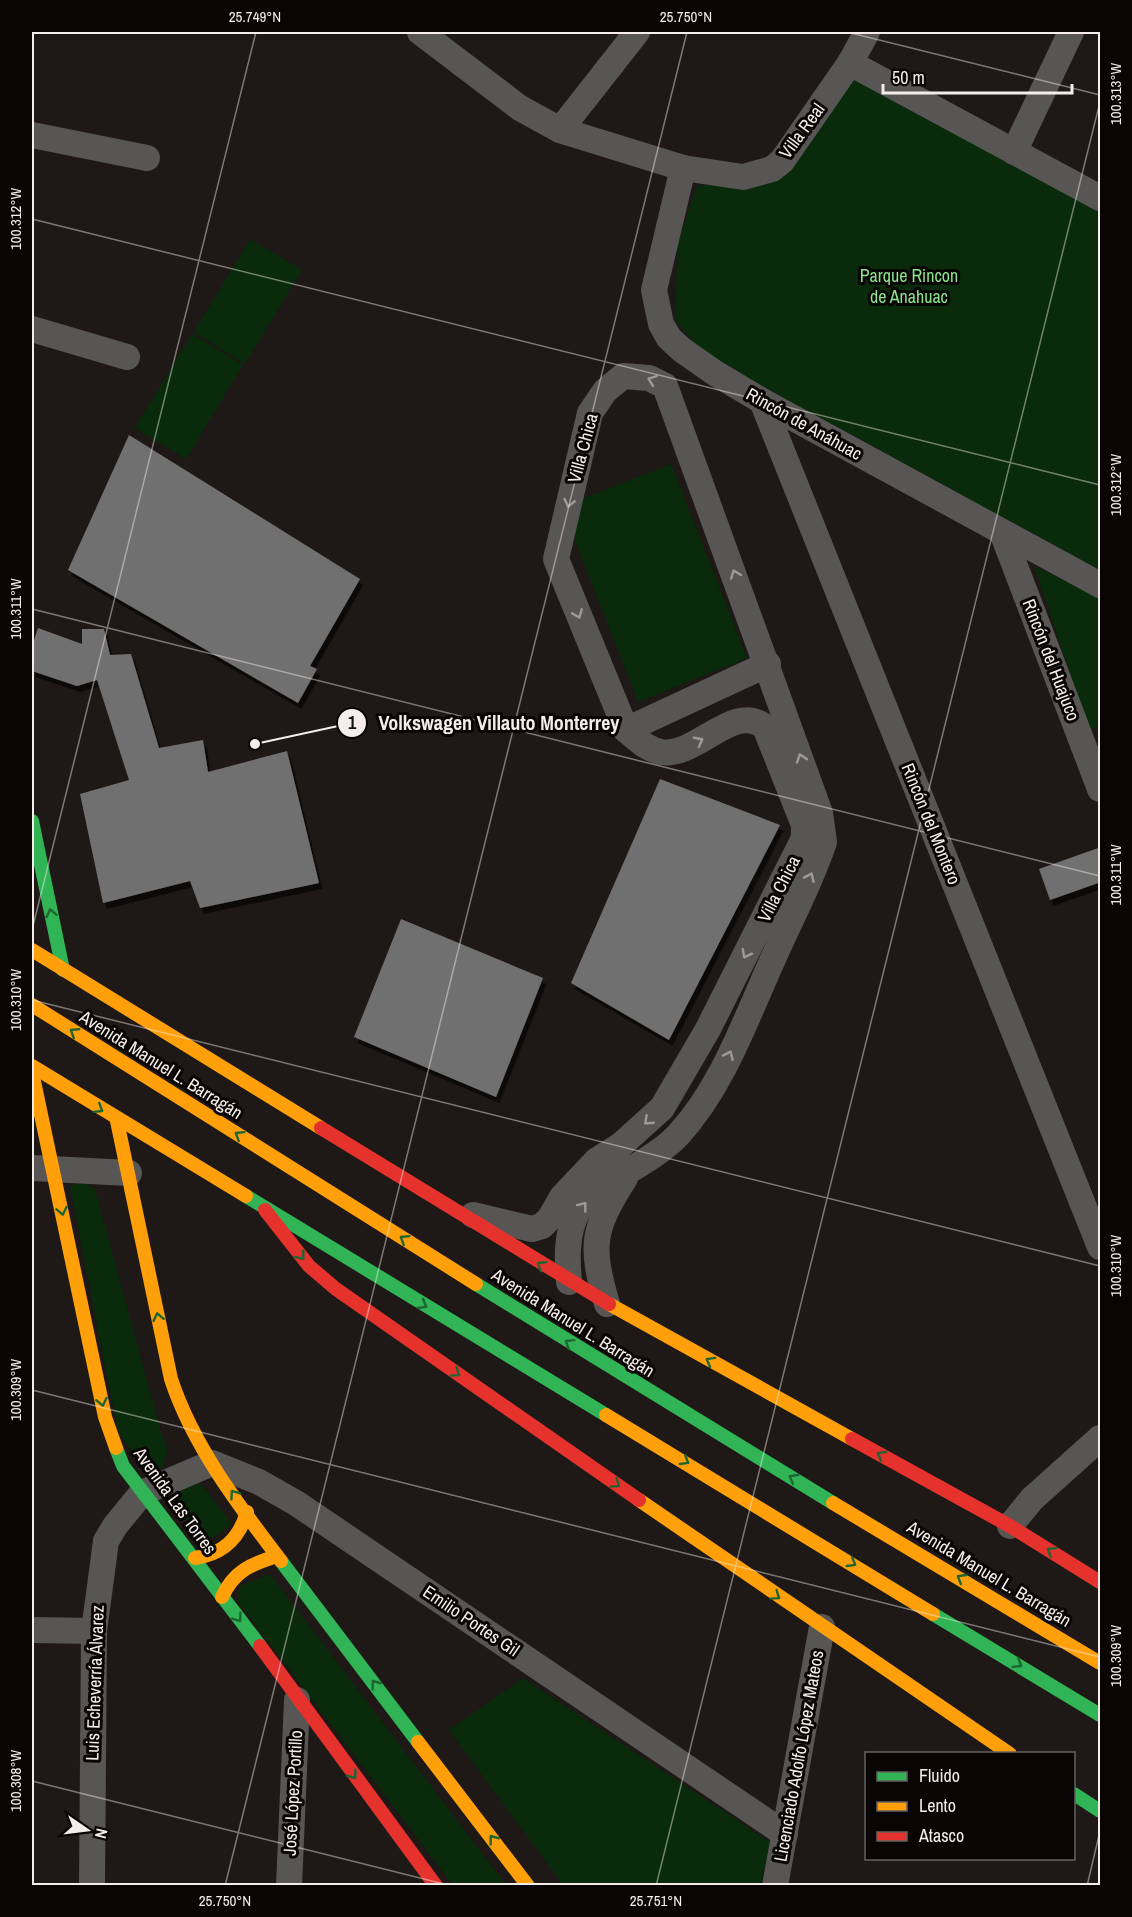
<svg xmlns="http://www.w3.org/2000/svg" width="1132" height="1917" viewBox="0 0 1132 1917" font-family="'Archivo Narrow',sans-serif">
	<defs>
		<filter id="shadow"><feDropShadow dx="3.5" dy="6" stdDeviation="0" flood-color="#0009"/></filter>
	</defs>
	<rect width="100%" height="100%" fill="#1e1916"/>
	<!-- green -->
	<g fill="#092a0b">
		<polygon points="854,76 1100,212 1100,570 704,354 675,320 678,243 697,186 784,177"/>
		<polygon points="250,239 302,270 245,364 194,332"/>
		<polygon points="192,334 243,365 186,459 135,428"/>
		<polygon points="671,464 747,658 638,702 573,535 579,500"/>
		<polygon points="1034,566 1100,598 1100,726 1089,730"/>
		<polygon points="78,1183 86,1184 95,1189 160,1429 168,1450 162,1468 152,1473 146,1472 118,1432 70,1186"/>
		<path d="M201,1484l31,40 -28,20 -32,-41c7,-14 13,-18 29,-19z"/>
		<polygon points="270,1574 506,1885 453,1885 238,1602 239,1586"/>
		<polygon points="523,1678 770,1842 761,1885 563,1885 449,1730"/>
	</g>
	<!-- building -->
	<g fill="#716f70" filter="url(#shadow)">
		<polygon points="129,435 360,579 310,666 317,669 298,703 68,570"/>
		<polygon points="38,628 82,644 82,629 104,629 110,655 131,654 159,748 203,740 208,772 287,751 319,883 200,908 190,881 103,903 80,794 129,780 97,680 77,686 32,671 32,646"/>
		<polygon points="660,779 780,825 669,1040 571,983"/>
		<polygon points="1101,847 1101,882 1050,900 1039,869"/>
		<polygon points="401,919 543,978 496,1097 354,1037"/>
	</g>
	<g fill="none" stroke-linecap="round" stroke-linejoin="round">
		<!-- street -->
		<g stroke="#585654" stroke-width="26">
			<polyline points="420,32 520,108 560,130 683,168 743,177 772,169 782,161 850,63 867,32"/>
			<polyline points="850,63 1100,198"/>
			<polyline points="560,130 637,32"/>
			<polyline points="32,135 147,158"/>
			<polyline points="1014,152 1071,32"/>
			<polyline points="683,168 654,290 661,324 669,338 682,350 715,373 762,401 1100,585"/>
			<polyline points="32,329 127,357"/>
			<polyline points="762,401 1100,1247"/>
			<polyline points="1002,532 1100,789"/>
			<polyline points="626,730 768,664"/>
			<polyline points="32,1168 129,1173"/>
			<path d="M473,1215l59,14 10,-3 8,-8 12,-21 35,-37 24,-15 41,-37 46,-79 96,-191v-13l-39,-98c-31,-26 -69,31 -104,25 -15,-3 -24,-13 -35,-22l-70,-171 34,-146 15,-22 18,-15 26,2 16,8 155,427 4,29c-13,40 -34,78 -51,117 -27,59 -50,127 -94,175 -27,30 -84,49 -101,77 -12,21 -11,48 -9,71"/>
			<path d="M607,1304c-17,-59 -15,-74 18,-126"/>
			<polyline points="1010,1526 1032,1499 1100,1438"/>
			<polyline points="32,1630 94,1631"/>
			<polyline points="92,1886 94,1631 106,1541 115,1526 142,1493 212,1463 259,1482 296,1503 785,1834"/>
			<polyline points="289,1886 297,1700"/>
			<polyline points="775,1886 822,1627"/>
		</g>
		<!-- fast -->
		<g stroke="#30b455" stroke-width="14">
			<polyline points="32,821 63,970"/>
			<polyline points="246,1196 606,1415"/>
			<polyline points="476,1284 833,1503"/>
			<polyline points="116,1448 123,1466 260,1646"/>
			<polyline points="281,1561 418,1742"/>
			<polyline points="933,1614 1100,1715"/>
			<polyline points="1074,1794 1100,1811"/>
		</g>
		<!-- slow -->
		<g stroke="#ff9f0a" stroke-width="14">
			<polyline points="32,950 321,1128"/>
			<polyline points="32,1005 476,1284"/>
			<polyline points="32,1066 246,1196"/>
			<polyline points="32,1072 105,1417 116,1448"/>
			<path d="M117,1121l54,258c22,67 68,127 110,182"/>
			<polyline points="609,1304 852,1439"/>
			<polyline points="606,1415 933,1614"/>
			<polyline points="639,1500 1010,1754"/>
			<polyline points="833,1503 1100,1663"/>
			<path d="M195,1558c28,-4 44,-19 52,-46"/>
			<path d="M222,1597c12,-26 29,-33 55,-41"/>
			<polyline points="418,1742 528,1886"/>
		</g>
		<!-- jam -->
		<g stroke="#e5322d" stroke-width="14">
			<polyline points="321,1128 609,1304"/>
			<polyline points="265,1210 309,1266 336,1289 639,1500"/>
			<polyline points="852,1439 1010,1526 1100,1582"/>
			<polyline points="260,1646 436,1886"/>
		</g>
	</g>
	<!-- one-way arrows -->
	<defs><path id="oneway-chevron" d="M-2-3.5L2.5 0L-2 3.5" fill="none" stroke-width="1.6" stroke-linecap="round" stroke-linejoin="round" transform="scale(1.5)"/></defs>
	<g stroke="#9e9a97">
		<use href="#oneway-chevron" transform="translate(652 380) rotate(-159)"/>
		<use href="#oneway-chevron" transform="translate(569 503) rotate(103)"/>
		<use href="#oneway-chevron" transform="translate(735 574) rotate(-110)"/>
		<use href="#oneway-chevron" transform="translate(578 614) rotate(68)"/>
		<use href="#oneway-chevron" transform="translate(699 741) rotate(-28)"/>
		<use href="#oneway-chevron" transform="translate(801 758) rotate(-109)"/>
		<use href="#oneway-chevron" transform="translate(810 877) rotate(-66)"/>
		<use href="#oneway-chevron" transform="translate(746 954) rotate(117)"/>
		<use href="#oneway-chevron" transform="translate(729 1055) rotate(-66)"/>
		<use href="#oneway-chevron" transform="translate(648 1121) rotate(137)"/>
		<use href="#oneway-chevron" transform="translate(583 1206) rotate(-52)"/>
	</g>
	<g stroke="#1e6531">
		<use href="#oneway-chevron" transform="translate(51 913) rotate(-102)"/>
		<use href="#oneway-chevron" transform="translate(74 1032) rotate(-148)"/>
		<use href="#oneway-chevron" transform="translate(99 1109) rotate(32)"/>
		<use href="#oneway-chevron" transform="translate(239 1135) rotate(-148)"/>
		<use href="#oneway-chevron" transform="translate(62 1211) rotate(78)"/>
		<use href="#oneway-chevron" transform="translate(404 1239) rotate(-148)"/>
		<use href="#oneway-chevron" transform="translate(301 1256) rotate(52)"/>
		<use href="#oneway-chevron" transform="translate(541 1265) rotate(-148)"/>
		<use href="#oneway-chevron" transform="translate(423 1305) rotate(31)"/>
		<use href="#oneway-chevron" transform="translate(158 1317) rotate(-102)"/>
		<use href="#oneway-chevron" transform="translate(569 1343) rotate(-148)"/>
		<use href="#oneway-chevron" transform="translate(710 1361) rotate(-151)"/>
		<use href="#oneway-chevron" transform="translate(456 1373) rotate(35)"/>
		<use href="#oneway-chevron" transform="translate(102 1402) rotate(78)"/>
		<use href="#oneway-chevron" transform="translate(881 1455) rotate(-151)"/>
		<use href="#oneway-chevron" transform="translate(685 1461) rotate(31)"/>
		<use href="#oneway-chevron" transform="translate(793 1478) rotate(-149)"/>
		<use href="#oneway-chevron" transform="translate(616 1484) rotate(35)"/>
		<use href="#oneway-chevron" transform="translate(234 1494) rotate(-125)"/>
		<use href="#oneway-chevron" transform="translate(1051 1551) rotate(-148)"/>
		<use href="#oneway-chevron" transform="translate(852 1563) rotate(31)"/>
		<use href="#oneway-chevron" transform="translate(961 1578) rotate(-149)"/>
		<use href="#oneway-chevron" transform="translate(776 1596) rotate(35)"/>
		<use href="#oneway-chevron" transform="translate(238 1618) rotate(54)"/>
		<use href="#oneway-chevron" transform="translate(1018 1664) rotate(32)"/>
		<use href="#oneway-chevron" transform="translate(375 1684) rotate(-127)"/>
		<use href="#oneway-chevron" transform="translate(353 1775) rotate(53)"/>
		<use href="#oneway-chevron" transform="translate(493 1839) rotate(-127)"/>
	</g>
	<!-- ticks -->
	<path fill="none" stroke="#f4ede9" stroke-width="1.5" stroke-opacity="0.45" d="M847,32l253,63M32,219l1068,266M32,609l1068,267M32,930l224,-898M32,1000l1068,266M32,1390l1068,267M32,1781l420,105M225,1886l462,-1854M656,1886l444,-1784M1087,1886l13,-55"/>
	<g text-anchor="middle" stroke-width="6" stroke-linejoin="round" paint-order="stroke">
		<!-- street labels -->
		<g font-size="18" fill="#f4ede9" stroke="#080504">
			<text transform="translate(802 131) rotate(-54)" y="6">Villa Real</text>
			<text transform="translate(804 424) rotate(29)" y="6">Rincón de Anáhuac</text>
			<text transform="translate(583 448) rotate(-75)" y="6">Villa Chica</text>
			<text transform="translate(1051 660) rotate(69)" y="6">Rincón del Huajuco</text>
			<text transform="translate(931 824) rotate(68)" y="6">Rincón del Montero</text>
			<text transform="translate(779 889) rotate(-63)" y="6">Villa Chica</text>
			<text transform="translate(161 1065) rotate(32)" y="6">Avenida Manuel L. Barragán</text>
			<text transform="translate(573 1323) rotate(32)" y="6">Avenida Manuel L. Barragán</text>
			<text transform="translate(175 1501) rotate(54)" y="6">Avenida Las Torres</text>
			<text transform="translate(989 1574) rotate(31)" y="6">Avenida Manuel L. Barragán</text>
			<text transform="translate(471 1621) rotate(34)" y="6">Emilio Portes Gil</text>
			<text transform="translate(95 1683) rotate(-88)" y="6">Luis Echeverría Álvarez</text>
			<text transform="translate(799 1756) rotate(-80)" y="6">Licenciado Adolfo López Mateos</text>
			<text transform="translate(293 1793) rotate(-87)" y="6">José López Portillo</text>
		</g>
		<!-- park labels -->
		<g font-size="18" fill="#8ae58c" stroke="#080504">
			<text x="909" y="282">Parque Rincon<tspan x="909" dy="21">de Anahuac</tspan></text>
		</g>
	</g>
	<!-- callouts -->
	<path fill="none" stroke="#f4ede9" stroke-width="2" d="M255 744L352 723"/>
	<g fill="#f4ede9" stroke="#080504" stroke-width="2">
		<circle cx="255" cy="744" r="6"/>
		<circle cx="352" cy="723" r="15"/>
	</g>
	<g font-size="18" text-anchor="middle" font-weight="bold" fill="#111">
		<text x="352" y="729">1</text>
	</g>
	<g font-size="20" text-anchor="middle" font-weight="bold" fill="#f4ede9" stroke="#080504" stroke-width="6" stroke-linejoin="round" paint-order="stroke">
		<text x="499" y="730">Volkswagen Villauto Monterrey</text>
	</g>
	<!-- border -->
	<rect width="1132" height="1917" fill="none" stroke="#080504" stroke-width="66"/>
	<!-- legend -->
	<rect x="865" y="1752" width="210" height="108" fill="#080504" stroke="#666260" stroke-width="1.5"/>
	<rect x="877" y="1772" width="30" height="9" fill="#30b455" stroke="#666260" stroke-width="1.5"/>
	<text x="919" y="1782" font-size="18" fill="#f4ede9">Fluido</text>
	<rect x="877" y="1802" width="30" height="9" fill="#ff9f0a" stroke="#666260" stroke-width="1.5"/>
	<text x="919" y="1812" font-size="18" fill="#f4ede9">Lento</text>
	<rect x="877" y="1832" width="30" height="9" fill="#e5322d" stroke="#666260" stroke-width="1.5"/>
	<text x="919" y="1842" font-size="18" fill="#f4ede9">Atasco</text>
	<!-- north arrow -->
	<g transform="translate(87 1830) rotate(104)" stroke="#080504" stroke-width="4.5" paint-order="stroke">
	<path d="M0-4.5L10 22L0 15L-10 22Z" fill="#f4ede9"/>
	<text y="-9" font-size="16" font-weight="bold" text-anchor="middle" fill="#f4ede9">N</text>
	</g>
	<!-- scale -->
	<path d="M883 84v9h189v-9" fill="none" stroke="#f4ede9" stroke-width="3"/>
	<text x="892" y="84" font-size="18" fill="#f4ede9" stroke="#080504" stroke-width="4.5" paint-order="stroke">50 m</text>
	<rect x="33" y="33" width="1066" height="1851" fill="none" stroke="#f4ede9" stroke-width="2"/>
	<g font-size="15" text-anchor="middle" fill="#f4ede9">
		<text x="255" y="22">25.749°N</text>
		<text x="686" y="22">25.750°N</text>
		<text transform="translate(1116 94) rotate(-90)" y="5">100.313°W</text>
		<text transform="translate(16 219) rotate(-90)" y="5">100.312°W</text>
		<text transform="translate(1116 485) rotate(-90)" y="5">100.312°W</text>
		<text transform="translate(16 609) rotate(-90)" y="5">100.311°W</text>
		<text transform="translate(1116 875) rotate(-90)" y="5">100.311°W</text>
		<text transform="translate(16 1000) rotate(-90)" y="5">100.310°W</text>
		<text transform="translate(1116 1266) rotate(-90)" y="5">100.310°W</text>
		<text transform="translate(16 1390) rotate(-90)" y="5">100.309°W</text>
		<text transform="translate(1116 1656) rotate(-90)" y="5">100.309°W</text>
		<text transform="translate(16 1781) rotate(-90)" y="5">100.308°W</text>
		<text x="225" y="1906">25.750°N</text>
		<text x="656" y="1906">25.751°N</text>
	</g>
</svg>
